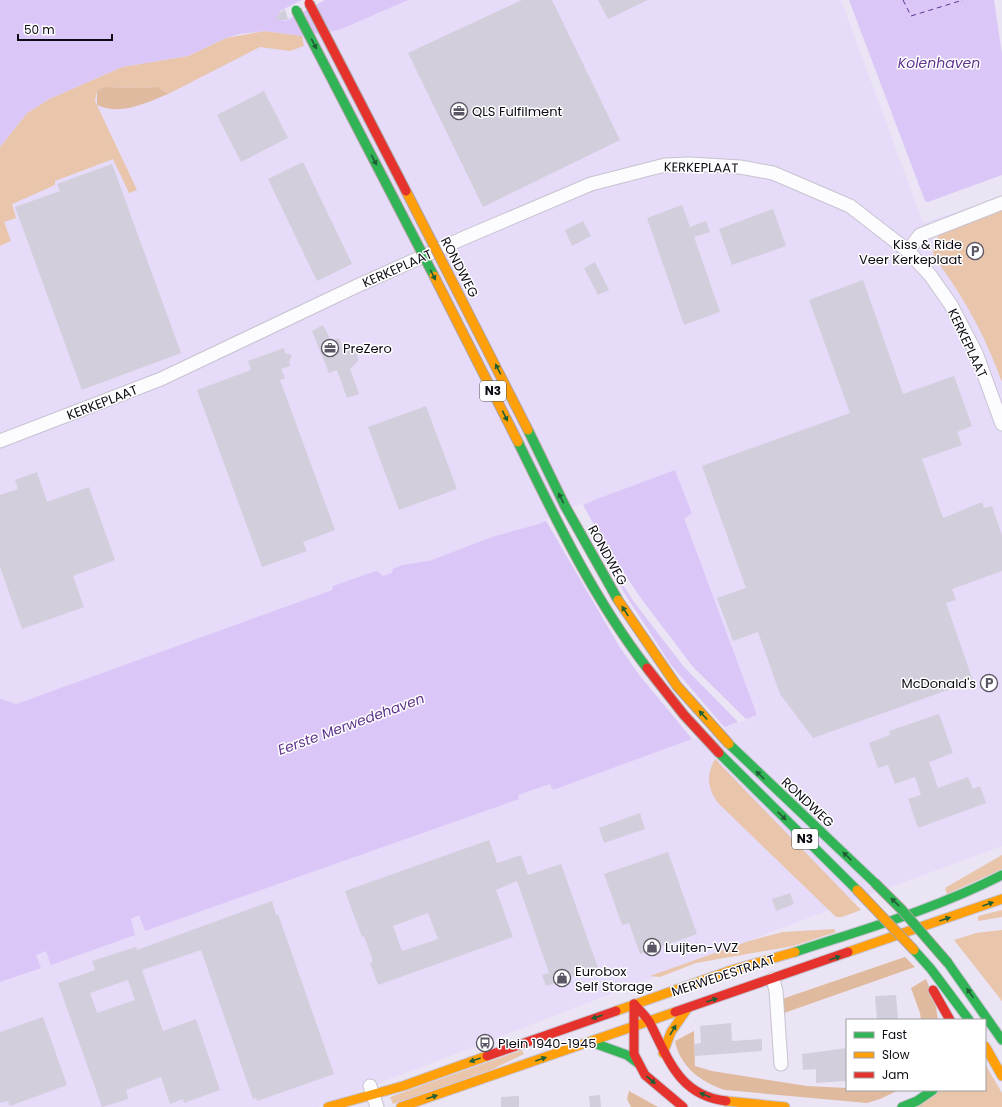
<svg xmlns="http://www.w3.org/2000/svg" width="1002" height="1107" viewBox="0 0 1002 1107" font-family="Poppins,sans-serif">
	<rect width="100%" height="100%" fill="#eae4f5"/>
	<!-- built -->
	<polygon fill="#e6dbf8" points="332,0 841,0 923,223 1002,197 1002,846 847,903 317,1107 0,1107 0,146 49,116"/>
	<!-- green -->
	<g fill="#e8c5ab">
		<polygon points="265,31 302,36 304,46 290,51 260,47 168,94 158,87 139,88 105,87 97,91 95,101 137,190 129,193 113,159 55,181 55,185 12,204 16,218 4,222 11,241 0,246 0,147 27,113 49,99 122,67 188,56 226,38"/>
		<path d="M1002,208v174c-17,-47 -38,-85 -68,-125 -2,-8 0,-15 5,-22z"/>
		<path d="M715,759l146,151 -19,7h-6l-117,-113c-12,-15 -13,-29 -4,-45z"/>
		<polygon points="1002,855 1002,869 947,894 945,888"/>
		<polygon points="1002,910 1002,917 978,921 978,916"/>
		<polygon points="834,929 836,932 793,946 696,963 660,977 650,976 749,941 783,932"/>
		<polygon points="1002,930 1002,1001 954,940 976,933"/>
		<polygon points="522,1050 524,1054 491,1070 393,1104 390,1097"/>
		<polygon points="985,1064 1002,1093 1002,1107 915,1107 939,1090 985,1090"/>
	</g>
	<!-- forest -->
	<g fill="#e0ba9e">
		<path d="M104,87l35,1 19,-1 10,7c-23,9 -46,22 -71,11v-14z"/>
		<polygon points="905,957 915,967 784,1013 782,999"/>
		<polygon points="926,979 935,1001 938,1020 921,1020 920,1013 911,988"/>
		<path d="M694,1031l1,35 17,5 95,15 40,2v2h52l-19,9 -13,4 -142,-13c-24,-8 -45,-23 -50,-49z"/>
		<polygon points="629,1091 658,1107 631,1107 627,1099"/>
	</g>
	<!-- water -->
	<g fill="#dac7f8">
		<polygon points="0,0 302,0 280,11 277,19 286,21 325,0 408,0 339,30 302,36 265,31 240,34 226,38 188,56 122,67 49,99 27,113 0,147"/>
		<polygon points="849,0 994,0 1002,54 1002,175 928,202 925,201"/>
		<polygon points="675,470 692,514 684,518 757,715 553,790 550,784 518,795 519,799 145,931 139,915 131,919 135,935 51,965 46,951 36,955 41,968 0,982 0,699 16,704 33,698 332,590 333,586 373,572 377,571 383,576 392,573 393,569 402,565 429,561 495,536 539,524 597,499"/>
	</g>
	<!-- pier -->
	<polygon fill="#eae4f5" points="582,503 606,546 640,597 693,667 747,720 739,723 684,667 634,602 596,543 625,594 671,665 725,728 693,740 640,676 619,646 545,519"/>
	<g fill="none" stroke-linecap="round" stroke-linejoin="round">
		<!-- ferry -->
		<polyline stroke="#5f358e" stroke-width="1" stroke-dasharray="5 4" stroke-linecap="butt" points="903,0 911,16 963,0"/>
	</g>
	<!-- building -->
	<g fill="#d3cedc" fill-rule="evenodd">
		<polygon points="522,0 552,0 620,140 483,207 408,53"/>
		<polygon points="598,0 648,0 608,19"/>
		<polygon points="285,9 288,20 276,20 278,14"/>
		<polygon points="264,91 288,138 241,162 217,115"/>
		<polygon points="303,162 352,264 317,281 268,179"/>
		<polygon points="112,164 181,353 82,390 15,207 60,191 57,184"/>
		<polygon points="682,205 690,227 706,221 710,232 694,237 720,312 684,325 647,218"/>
		<polygon points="773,209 786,246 732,265 719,229"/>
		<polygon points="583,221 591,236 572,246 565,230"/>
		<polygon points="595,262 609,290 598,295 584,268"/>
		<polygon points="863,280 903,394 954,376 972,426 957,432 962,445 922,459 943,518 982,502 984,508 992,506 1002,535 1002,571 952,589 956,600 946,603 973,681 813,738 780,694 758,632 733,641 717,598 746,588 702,466 850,413 809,300"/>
		<polygon points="323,325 331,341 339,338 342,347 350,347 357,351 358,361 350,369 359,394 347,398 337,370 329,373 312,331"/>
		<polygon points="284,348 285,353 292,355 289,362 290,366 281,369 285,378 280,380 335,530 303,542 307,551 262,567 197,390 251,370 248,361"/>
		<polygon points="426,406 457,489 399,510 368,427"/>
		<polygon points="37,472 47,502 89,487 115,560 73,576 84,607 22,629 0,567 0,495 18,489 15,480"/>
		<polygon points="939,714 953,753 929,762 938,788 968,777 973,789 980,786 986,803 918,828 908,799 921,795 915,777 895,784 888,765 878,768 869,743 890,735 889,731"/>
		<polygon points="640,813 645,829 604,843 599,828"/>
		<path d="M489,840l8,23 24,-8 7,20 33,-11 37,104 -52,18 -4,-11 7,-2 -32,-92 -21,9 17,47 -135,48 -8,-22 3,-2 -9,-25 -2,1 -17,-46zM428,913l10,26 -36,12 -9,-25z"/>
		<polygon points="668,852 697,934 640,954 629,923 622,925 604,874"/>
		<polygon points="790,893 794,904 776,911 772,899"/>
		<path d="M272,901l4,14 2,-1 56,160 -77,27 -1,-3 -3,1 -52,-149 -59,20 21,61 33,-12 24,71 -36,13 -1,-4 -13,5 -9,-27 -35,13 2,9 -26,8 -44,-124 37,-13 -3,-9 44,-14 1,3zM128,980l7,20 -38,13 -7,-20z"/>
		<polygon points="896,995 898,1020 877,1020 875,996"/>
		<polygon points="43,1017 67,1085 10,1106 8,1101 0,1103 0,1032"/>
		<polygon points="731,1023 732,1041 762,1039 762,1051 695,1056 694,1044 701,1043 700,1026"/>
		<polygon points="847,1048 847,1081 816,1083 816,1069 803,1070 802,1054"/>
		<polygon points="600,1095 601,1107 590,1107 589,1096"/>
		<polygon points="519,1096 519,1107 501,1107 501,1097"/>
	</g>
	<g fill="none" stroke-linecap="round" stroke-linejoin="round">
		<!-- street casing -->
		<g stroke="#c7c3d0" stroke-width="15">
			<g id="street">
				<polyline points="908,251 920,235 1002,203"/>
				<polyline points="0,441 161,379 359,285 466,237 591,184 665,165 690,164 740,167 773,173 850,206 908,251 930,275 951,305 976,353 1002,424"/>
				<polyline points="773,979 776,991 781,1064"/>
				<polyline points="370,1086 377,1107"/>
			</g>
		</g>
		<!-- fast casing -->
		<g stroke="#c7c3d0" stroke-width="11">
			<g id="fast">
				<polyline points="729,744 875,883"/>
				<polyline points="719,753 857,890"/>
				<polyline points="914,950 931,969 969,1020"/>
				<path d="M795,952c70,-23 141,-43 207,-77"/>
				<polyline points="948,963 1002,1040"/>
				<polyline points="591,1042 627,1055 639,1064"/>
				<polyline points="902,1107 917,1101 933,1090"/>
			</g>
		</g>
		<!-- slow casing -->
		<g stroke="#c7c3d0" stroke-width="11">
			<g id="slow">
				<polyline points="848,952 1002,899"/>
				<polyline points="616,1011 732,970 795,952"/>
				<polyline points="985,1046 1002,1076"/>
				<polyline points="663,1053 671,1032 687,1009"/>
				<polyline points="726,1101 785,1107"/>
				<polyline points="328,1107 403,1086 487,1056"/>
				<polyline points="401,1107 675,1012"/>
			</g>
		</g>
		<!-- jam casing -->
		<g stroke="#c7c3d0" stroke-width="11">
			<g id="jam">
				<polyline points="933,990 950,1020"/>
				<path d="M634,1004c5,6 12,12 16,19 19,37 29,72 76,78"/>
				<polyline points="634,1004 634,1054 645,1075 683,1107"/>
				<polyline points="675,1012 848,952"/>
				<polyline points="487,1056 616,1011"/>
			</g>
		</g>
		<!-- street -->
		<use href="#street" stroke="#fcfbfe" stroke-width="13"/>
		<!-- fast -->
		<use href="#fast" stroke="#30b455" stroke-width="9"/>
		<!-- slow -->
		<use href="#slow" stroke="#ff9f0a" stroke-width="9"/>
		<!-- jam -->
		<use href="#jam" stroke="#e5322d" stroke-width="9"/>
		<!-- fast-bridge casing -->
		<g stroke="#aea2a0" stroke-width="11" stroke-linecap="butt">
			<g id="fast-bridge">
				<polyline points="296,10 434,276"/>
				<polyline points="528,430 565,506 618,600"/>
				<path d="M518,442c38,78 76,157 129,226"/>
				<polyline points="875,883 902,910 948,963"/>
			</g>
		</g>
		<!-- slow-bridge casing -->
		<g stroke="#aea2a0" stroke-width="11" stroke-linecap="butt">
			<g id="slow-bridge">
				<polyline points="406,191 528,430"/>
				<polyline points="434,276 518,442"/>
				<polyline points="618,600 677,686 729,744"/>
				<polyline points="857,890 914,950"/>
			</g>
		</g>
		<!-- jam-bridge casing -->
		<g stroke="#aea2a0" stroke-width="11" stroke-linecap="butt">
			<g id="jam-bridge">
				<polyline points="309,3 406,191"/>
				<polyline points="647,668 684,715 719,753"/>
			</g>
		</g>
		<!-- fast-bridge -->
		<use href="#fast-bridge" stroke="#30b455" stroke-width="9"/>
		<!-- slow-bridge -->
		<use href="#slow-bridge" stroke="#ff9f0a" stroke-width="9"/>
		<!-- jam-bridge -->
		<use href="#jam-bridge" stroke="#e5322d" stroke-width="9"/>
	</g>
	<!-- one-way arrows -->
	<defs><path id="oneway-solid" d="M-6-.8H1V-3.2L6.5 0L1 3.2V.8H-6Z"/></defs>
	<g fill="#1f5f34">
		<use href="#oneway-solid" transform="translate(314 44) rotate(63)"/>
		<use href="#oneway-solid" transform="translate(374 160) rotate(63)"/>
		<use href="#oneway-solid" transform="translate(433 275) rotate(63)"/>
		<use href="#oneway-solid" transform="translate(498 369) rotate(-117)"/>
		<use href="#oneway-solid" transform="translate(505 416) rotate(64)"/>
		<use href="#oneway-solid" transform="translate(561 498) rotate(-116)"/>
		<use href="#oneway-solid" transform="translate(625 611) rotate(-123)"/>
		<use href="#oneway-solid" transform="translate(703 715) rotate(-133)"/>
		<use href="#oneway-solid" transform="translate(760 775) rotate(-135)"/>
		<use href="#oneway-solid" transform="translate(782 816) rotate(44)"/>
		<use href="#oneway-solid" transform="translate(847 856) rotate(-137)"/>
		<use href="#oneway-solid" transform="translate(895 902) rotate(-136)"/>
		<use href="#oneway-solid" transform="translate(988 904) rotate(-19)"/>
		<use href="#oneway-solid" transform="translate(945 919) rotate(-19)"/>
		<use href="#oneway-solid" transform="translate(835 958) rotate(-19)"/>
		<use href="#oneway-solid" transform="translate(970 993) rotate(-125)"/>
		<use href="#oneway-solid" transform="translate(712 1000) rotate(-19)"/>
		<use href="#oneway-solid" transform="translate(597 1017) rotate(161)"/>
		<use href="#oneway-solid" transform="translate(673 1030) rotate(-59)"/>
		<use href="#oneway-solid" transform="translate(541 1059) rotate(-19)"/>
		<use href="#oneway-solid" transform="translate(475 1060) rotate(161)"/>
		<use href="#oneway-solid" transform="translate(651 1080) rotate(41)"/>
		<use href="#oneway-solid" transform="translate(705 1095) rotate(-158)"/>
		<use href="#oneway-solid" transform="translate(432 1097) rotate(-18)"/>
	</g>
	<!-- icons -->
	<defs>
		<g id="office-ring" transform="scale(0.9)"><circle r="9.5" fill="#fff" stroke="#5b5663" stroke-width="1.5"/><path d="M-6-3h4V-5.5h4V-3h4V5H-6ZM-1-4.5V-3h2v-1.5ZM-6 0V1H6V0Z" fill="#5b5663"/></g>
		<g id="parking-ring" transform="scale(0.9)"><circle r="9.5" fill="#fff" stroke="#5b5663" stroke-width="1.5"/><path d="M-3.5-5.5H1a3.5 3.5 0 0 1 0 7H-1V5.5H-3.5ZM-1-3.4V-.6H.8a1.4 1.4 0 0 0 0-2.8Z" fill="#5b5663"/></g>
		<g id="shop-ring" transform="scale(0.9)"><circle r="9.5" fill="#fff" stroke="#5b5663" stroke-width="1.5"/><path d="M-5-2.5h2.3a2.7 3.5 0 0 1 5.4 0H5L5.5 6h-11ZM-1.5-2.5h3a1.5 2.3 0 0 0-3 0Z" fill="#5b5663"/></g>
		<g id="bus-ring" transform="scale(0.9)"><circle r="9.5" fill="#fff" stroke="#5b5663" stroke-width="1.5"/><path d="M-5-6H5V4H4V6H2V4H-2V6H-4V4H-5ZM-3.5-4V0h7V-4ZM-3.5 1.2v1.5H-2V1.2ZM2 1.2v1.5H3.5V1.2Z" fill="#5b5663"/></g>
	</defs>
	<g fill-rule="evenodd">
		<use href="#office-ring" x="459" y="111"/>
		<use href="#parking-ring" x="975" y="251"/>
		<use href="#office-ring" x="330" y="348"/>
		<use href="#parking-ring" x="989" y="683"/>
		<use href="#shop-ring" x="652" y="947"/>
		<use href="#shop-ring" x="562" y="978"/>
		<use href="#bus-ring" x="485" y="1043"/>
	</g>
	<g text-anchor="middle" stroke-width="3" stroke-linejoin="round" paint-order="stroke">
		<!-- shield labels -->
		<g fill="#fff" stroke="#56545a" stroke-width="1">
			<rect x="480" y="381" width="26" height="20" rx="3"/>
			<rect x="792" y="829" width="26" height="20" rx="3"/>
		</g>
		<g font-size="12" font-weight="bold" fill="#0e0a14">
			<text x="493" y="395">N3</text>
			<text x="805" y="843">N3</text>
		</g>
		<!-- poi labels -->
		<g font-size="13" fill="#0e0a14" stroke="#fff" text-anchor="start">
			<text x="472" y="116">QLS Fulfilment</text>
			<text x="962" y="249" text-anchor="end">Kiss &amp; Ride<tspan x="962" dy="15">Veer Kerkeplaat</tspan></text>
			<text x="343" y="353">PreZero</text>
			<text x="976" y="688" text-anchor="end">McDonald's</text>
			<text x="665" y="952">Luijten-VVZ</text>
			<text x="575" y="976">Eurobox<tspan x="575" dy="15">Self Storage</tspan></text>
			<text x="498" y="1048">Plein 1940-1945</text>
		</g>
		<!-- street labels -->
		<g font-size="13" fill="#0e0a14" stroke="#fff">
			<text transform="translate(701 167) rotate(1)" y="5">KERKEPLAAT</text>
			<text transform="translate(460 267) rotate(63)" y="5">RONDWEG</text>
			<text transform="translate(397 268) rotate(-24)" y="5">KERKEPLAAT</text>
			<text transform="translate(968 343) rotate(65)" y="5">KERKEPLAAT</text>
			<text transform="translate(102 402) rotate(-21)" y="5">KERKEPLAAT</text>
			<text transform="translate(608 555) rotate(61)" y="5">RONDWEG</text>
			<text transform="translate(808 802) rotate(43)" y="5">RONDWEG</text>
			<text transform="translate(723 975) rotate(-18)" y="5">MERWEDESTRAAT</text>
		</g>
		<!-- water labels -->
		<g font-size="14" font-style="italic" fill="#5f358e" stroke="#fff">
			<text x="939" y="68">Kolenhaven</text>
			<text transform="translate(351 724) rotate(-20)" y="5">Eerste Merwedehaven</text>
		</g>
	</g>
	<!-- legend -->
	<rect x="846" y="1019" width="140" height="72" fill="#ffffff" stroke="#9f9da1"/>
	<rect x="854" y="1032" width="20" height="6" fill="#30b455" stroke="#9f9da1"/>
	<text x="882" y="1039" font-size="12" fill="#0e0a14">Fast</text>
	<rect x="854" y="1052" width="20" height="6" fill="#ff9f0a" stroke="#9f9da1"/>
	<text x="882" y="1059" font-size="12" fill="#0e0a14">Slow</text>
	<rect x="854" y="1072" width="20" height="6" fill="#e5322d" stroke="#9f9da1"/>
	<text x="882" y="1079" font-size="12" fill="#0e0a14">Jam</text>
	<!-- scale -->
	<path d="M18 34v6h94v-6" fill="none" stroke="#0e0a14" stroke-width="2"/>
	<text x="24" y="34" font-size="12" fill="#0e0a14" stroke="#ffffff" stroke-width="3" paint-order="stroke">50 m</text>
</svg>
